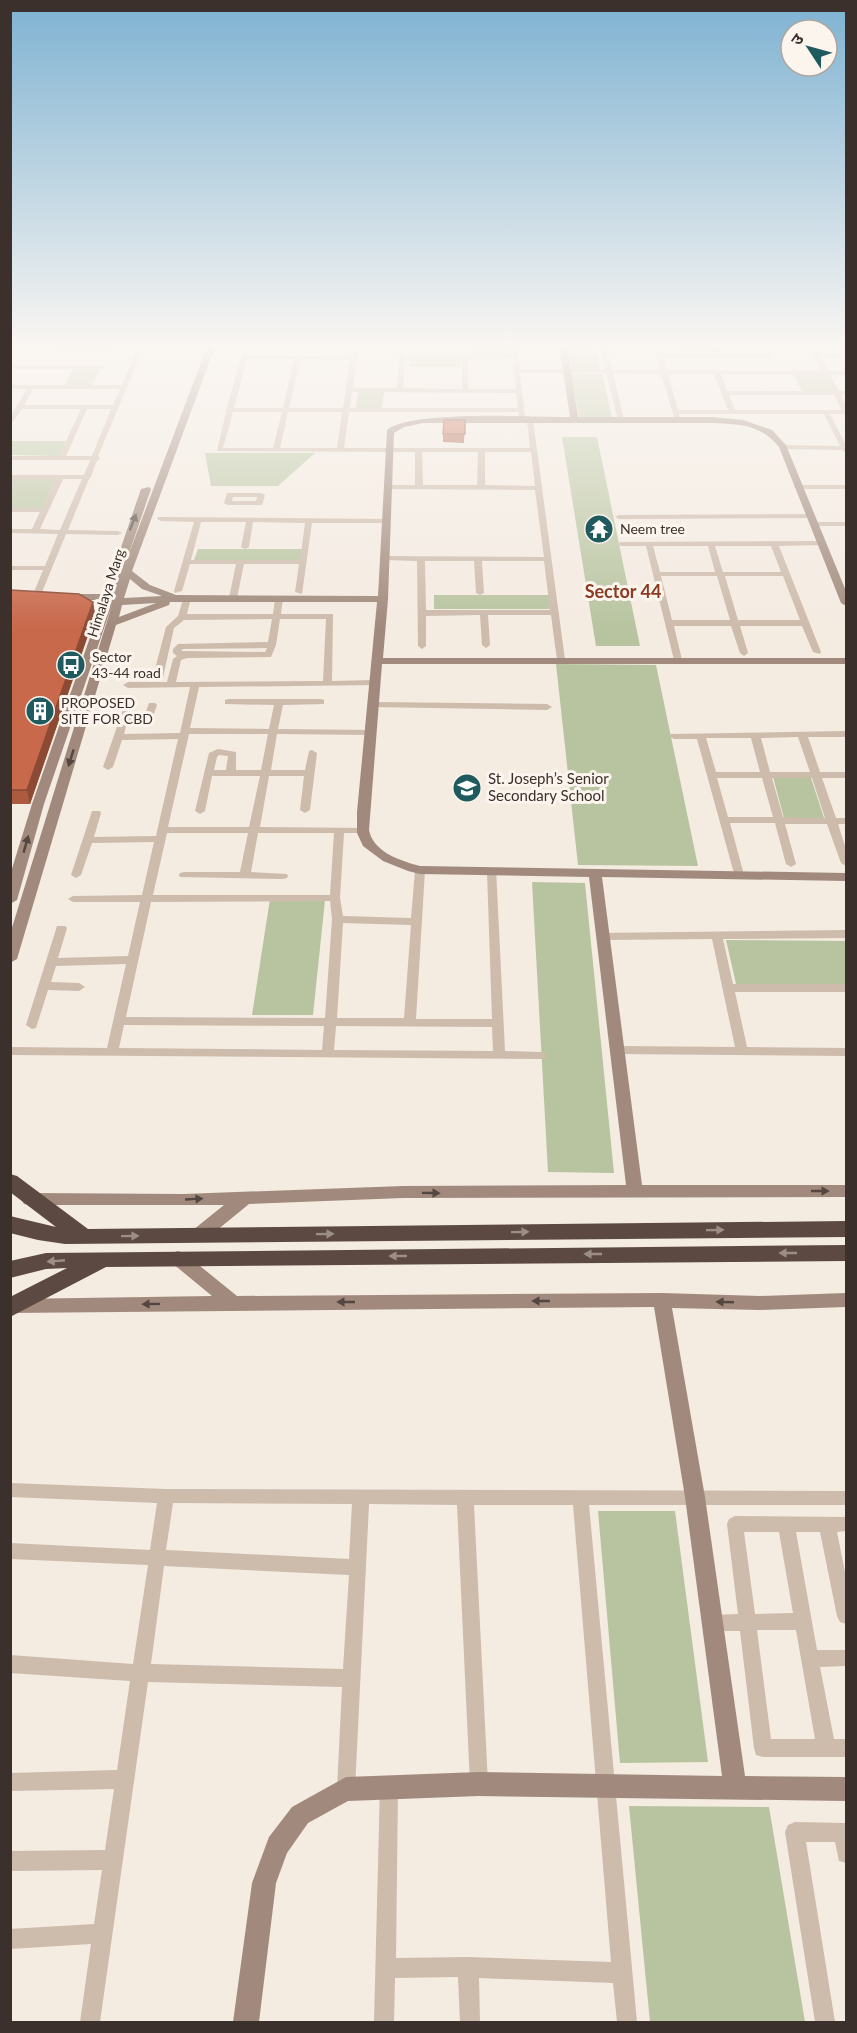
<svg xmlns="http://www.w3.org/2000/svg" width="857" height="2033" viewBox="0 0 857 2033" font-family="Lato,'Noto Sans Devanagari',sans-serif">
	<rect width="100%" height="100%" fill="#f4ebe1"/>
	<!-- green -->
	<g fill="#b8c4a0">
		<polygon points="470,344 509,344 510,356 470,356"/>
		<polygon points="566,344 595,344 601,371 572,371"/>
		<polygon points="679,344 717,344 721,353 683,353"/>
		<rect x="409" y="358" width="52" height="9"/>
		<polygon points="73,369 100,369 92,385 65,385"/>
		<polygon points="571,374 602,374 612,417 579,417"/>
		<polygon points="794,375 824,375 832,391 802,391"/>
		<polygon points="358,392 384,392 382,408 356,408"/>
		<polygon points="562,437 597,437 640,646 596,646"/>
		<polygon points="11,441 66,441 59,456 11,455"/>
		<polygon points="205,453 315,453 278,486 211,486"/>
		<polygon points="11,479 56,479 42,509 11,509"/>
		<polygon points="198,549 302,549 300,561 194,560"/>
		<polygon points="434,595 549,595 550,609 434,609"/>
		<polygon points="556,664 656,665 698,866 578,865"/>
		<polygon points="773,777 811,778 824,818 784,818"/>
		<polygon points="532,882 585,883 614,1173 548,1172"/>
		<polygon points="270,899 325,900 313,1015 252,1015"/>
		<polygon points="726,940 846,941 846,984 736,984"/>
		<polygon points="598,1511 675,1511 708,1762 620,1763"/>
		<polygon points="629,1806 769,1807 805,2022 650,2022"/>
	</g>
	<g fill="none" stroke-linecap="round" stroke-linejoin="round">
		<!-- street -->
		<g fill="#cdbbac" fill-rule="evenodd">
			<path d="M139,344h6l-47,112 2,2c-7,5 -6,17 -11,21l-21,51 50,1 4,2 -4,2 -52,-1 -26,63 -7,2 -1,-2 11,-27h-33v-4h35l13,-32 -48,-1v-4h22l8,-17h-30v-4h32l13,-29h-45v-4h74l6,-15h-80v-4h49l22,-47h-59l-12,17v-9l17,-28h-17v-4h112zM33,389h87l-7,16h-89zM87,409h24l-19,47h-26zM63,479h19l-22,51 -20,-1z"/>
			<path d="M245,344h6l-3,11 103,1 2,-12h6l-6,44h44l3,-44h6l-1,11h107l-1,-11h6l3,25 85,1 -6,-26h6l7,26h48l-7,-26h6l3,9 108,1 3,2 -3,2 -107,-1 3,13 156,1 -14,-27h6l5,9h27v4h-25l7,14h18v4h-16l9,16h7v4h-5l5,11v8h-16l16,31v8l-4,-3 -59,-1 -3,-2 3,-2 57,1 -16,-32h-145l1,5 -5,1 -14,-46 -48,-1 11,47 -3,2 -3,-2 -12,-47h-86l5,44 -3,2 -3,-2 -1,-5h-169l-5,36h186l-3,-28 3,-2 3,2 32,240 -4,3 -4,-3 -6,-45h-63l2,30 -4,3 -4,-3 -2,-30 -54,1v30l-4,3 -4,-3 -1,-85 -34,-1h-3v-4l164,1 -9,-67 -149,-1 -1,-2 4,-2h26v-33l-198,-1 9,-39 -1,-2 2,-2zM247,359h47l-11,49h-49zM301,359l49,1 -7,48h-54zM405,359h57v30l-59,-1zM468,359h45l3,30h-48zM668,374h46l14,36h-50zM721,374l103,1 8,16h-105zM352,392l164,1 2,15h-168zM729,395h105l8,15h-107zM233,412h49l-9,36h-50zM288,412h54l-5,36h-57zM422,452h56l-1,33h-54zM485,452h46l4,34 -50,-1zM425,561h49l2,32 4,2 4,-2 -2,-32h62l6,49h-124z"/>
			<polygon points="35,348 112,348 115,350 112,352 33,351"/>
			<polygon points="10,365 103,365 106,367 103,369 10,369"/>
			<polygon points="795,485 846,485 846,489 798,489 794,487"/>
			<path d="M227,493h34l4,2 -3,10h-34l-4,-2zM233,497h24l-1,4h-24z"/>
			<polygon points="811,514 814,514 814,518 619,519 615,517 619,515"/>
			<path d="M158,517l228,2 4,2 -4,2h-74l-10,71 -7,-2 4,-28h-55l-7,34 -4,2 -4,-2 7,-34h-46l-8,27 -7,2 -1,-2 20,-69 -33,-1 -4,-2zM201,522h45l-5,25 4,2 4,-2 4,-25 52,1 -5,37h-109z"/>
			<rect x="812" y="522" width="34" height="4"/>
			<path d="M825,541v4h-3l-43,1 42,106 -1,2 -7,-2 -11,-26h-62l8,27 -4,3 -4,-3 -9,-27h-57l8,34 -4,3 -4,-3 -28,-114h-25l-4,-2 4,-2zM653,546h55l7,26h-55zM715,546h56l10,26h-58zM661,576h56l13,44h-58zM725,576h58l17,44h-62z"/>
			<path d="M184,596l7,2 -4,16h86l2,-15 4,-2 4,2 -2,15h52l-1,67 43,-1 5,3 -2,2 -179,2 -9,41 79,1 5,-24 -49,-1v-4l3,-1h93l3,1v4l-41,1 -5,24 96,1v4l-3,1 -94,-1 -6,36h34l4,-19 3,-1 5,3 -7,57 -5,3 -5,-3 4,-34h-35l-9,51 107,1 1,2 -5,3h-19l-4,65 3,18 68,2 4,-48 1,-2h8l1,2 -9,149h76l-5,-148 1,-2h8l9,182 36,1 4,1 2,3 -2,3 -535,-4v-8l97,1 19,-84 -70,2 -5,16 28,1 6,4 -6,4 -31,-1 -12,38 -4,1 -6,-4 31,-99h8l2,2 -9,30 70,-2 12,-54h-67l-5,-3 5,-3 69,-1 12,-53 -62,1 -11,32 -5,3 -5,-3 21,-64h8l1,2 -7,24 62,-1 22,-97 -56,1 -9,27 -5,3 -5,-3 22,-63 3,-1 5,3 -4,11h15l5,-14h6l2,2 -6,17 -24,1 -3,11 56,-1 10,-46 -62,1 -5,-3 5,-3h39l6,-23 4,-3 -4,-3v-4l5,-5 90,-2 4,-23 -88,1 -10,8 -11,49 -5,3 -3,-1 -2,-2 13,-50 12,-11zM280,619h46l-3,62 -147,1 5,-22 6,-2 84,-1 5,-12zM267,648l-2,4 -84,-1 2,-2zM189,734h79l-7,36h-25v-18l-18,-3 -9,4 -14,58 5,3 5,-3 7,-35h48l-11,51h-81zM219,755l9,1 -2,14h-12l3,-13zM167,833h81l-8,39h-56l-4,1 -1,2 1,2 103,2 4,-1 1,-2 -1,-2 -36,-2 7,-39h76l-4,62h-177zM330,901l2,18 -7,99 -199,-1 25,-115zM343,923l68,2 -7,93h-67zM124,1025l200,1 -2,24 -203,-2zM336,1026l156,1 1,24 -159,-1z"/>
			<polygon points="374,702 547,704 552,707 547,710 371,707 371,703"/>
			<path d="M846,731v6h-38l12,35h26v6h-24l14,40h10v6h-8l8,25v17l-5,-3 -14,-39h-42l11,40 -5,3 -5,-3 -11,-41h-45l14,52 -1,2h-8l-38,-138h-23l-5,-3 2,-2zM798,737l12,35h-40l-9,-34zM706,738h45l9,34h-44zM717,778h45l11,39h-45zM772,778h40l13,40 -42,-1z"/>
			<polygon points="846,930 846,938 723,939 733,984 846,984 846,992 735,992 747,1047 846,1048 846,1056 617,1054 611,1050 617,1046 735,1047 712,939 603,940 597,936 599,933"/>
			<path d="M10,1483l156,6 680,2v14h-257l48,517h-20l-4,-39 -134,-5 1,44h-20l-2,-45 -63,1 -1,44h-20l6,-236 2,-7 7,-2 7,2 2,7 -2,172 72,-1 143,5 -38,-457h-99l14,279 -2,7 -7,2 -7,-2 -2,-7 -13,-279 -88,-1 -14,285 -2,7 -7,2 -7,-2 -2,-7 5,-102 -194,-5 -48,340h-20l11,-78 -81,5v-20l84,-5 8,-54 -92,1v-20l95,-1 9,-61 -104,2v-18l107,-3 13,-89 -120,-8v-18l123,9 15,-99 -138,-6v-16l140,7 7,-47 -147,-6zM173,1503l179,1 -3,55 -183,-9zM164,1566l185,9 -6,94 -192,-5z"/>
			<path d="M735,1516l111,1v14l-9,1 9,45v47l-6,-2 -3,-6 -17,-84h-24l21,118h29v16l-26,1 14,72h12v18h-83l-7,-2 -2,-7 -14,-117h-28l-6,-2 -3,-6 3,-6 6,-2 26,-1 -11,-90 2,-5zM744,1532h35l14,81 -38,1zM757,1630h39l19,109h-44z"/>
			<polygon points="795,1822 846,1823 846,1863 839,1861 835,1842 806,1842 835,2022 815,2022 785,1832 788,1825"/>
		</g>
		<!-- secondary -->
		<g fill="#a18a7d" fill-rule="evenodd">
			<path d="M208,344h8l-84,227 18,14 26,10 202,1 9,-166c24,-20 146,-13 183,-13l-11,-73h8l11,73h135l30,3 29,10 14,15 60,146v15l-5,-3 -62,-156c-17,-22 -40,-23 -66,-24h-290l-19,4 -10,6 -6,166 -5,59h463v6h-464l-13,166c4,22 32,31 51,36l426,7v8l-244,-4 40,308h204v12l-443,1 -154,6 -44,36 -6,2 -6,-2 -3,-5 3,-5 31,-25h-194l-6,-1 -3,-5 3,-5 6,-1 154,1 219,-8 223,-1 -37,-308 -169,-3 -12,-3 -25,-10 -20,-15 -6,-13v-21l20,-210h-207l-1,3 -53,20 -99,334 -7,4v-29l102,-329 -68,199 -27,96 -7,4v-29l22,-71 71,-204h-39l-5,-3 5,-3h41l36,-105 8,-2 2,2 -23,67zM130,579l12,10 20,7 -38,2zM156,603l-37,14 3,-12z"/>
			<polygon points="178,1251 184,1253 237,1296 662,1293 760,1296 846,1293 846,1307 760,1310 672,1308 705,1497 745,1776 846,1777 846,1801 479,1796 348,1801 308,1823 287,1853 276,1883 259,2022 233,2022 252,1883 269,1837 292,1807 346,1777 479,1772 722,1776 685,1497 654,1307 10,1313 10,1299 13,1299 212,1296 172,1263 169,1258 172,1253"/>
		</g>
		<!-- highway -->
		<g fill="#5c4a42" fill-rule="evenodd">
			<polygon points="10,1174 17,1176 88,1229 846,1221 846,1237 65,1244 38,1240 10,1233 10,1216 56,1227 10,1192"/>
			<polygon points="846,1245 846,1261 106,1267 10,1317 10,1297 67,1268 46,1269 10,1278 10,1261 46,1253"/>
		</g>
	</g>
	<!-- wall -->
	<g fill="#ac5a40">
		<polygon points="465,420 464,443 443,442 443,434"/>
		<polygon points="10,590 93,602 95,615 30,804 10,804"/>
	</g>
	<!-- shaded-wall -->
	<polygon fill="#8c4a34" points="93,602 95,615 30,804 27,790"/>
	<!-- building -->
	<g fill="#c8694b" stroke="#8c4a34" stroke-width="1.5">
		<polygon points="444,420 465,420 465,434 443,434"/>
		<polygon points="10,590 79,594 93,602 27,790 10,790"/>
	</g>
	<!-- one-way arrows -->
	<defs><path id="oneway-solid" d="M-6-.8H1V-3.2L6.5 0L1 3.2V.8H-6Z" transform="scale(1.5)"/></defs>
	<g fill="#544640">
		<use href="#oneway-solid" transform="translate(133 522) rotate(-69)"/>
		<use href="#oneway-solid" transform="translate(71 758) rotate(107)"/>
		<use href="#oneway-solid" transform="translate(26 844) rotate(-74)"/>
		<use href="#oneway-solid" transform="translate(820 1191)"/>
		<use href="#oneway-solid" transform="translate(431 1193) rotate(1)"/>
		<use href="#oneway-solid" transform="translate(194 1199) rotate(-3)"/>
		<use href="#oneway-solid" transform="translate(541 1301) rotate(180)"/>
		<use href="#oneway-solid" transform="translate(346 1302) rotate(180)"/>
		<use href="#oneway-solid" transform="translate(725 1302) rotate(-178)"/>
		<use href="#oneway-solid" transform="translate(151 1304) rotate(179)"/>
	</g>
	<g fill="#9c8e87">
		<use href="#oneway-solid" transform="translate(715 1230) rotate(-1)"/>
		<use href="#oneway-solid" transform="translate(520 1232) rotate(-1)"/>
		<use href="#oneway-solid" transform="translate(325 1234) rotate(-1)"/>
		<use href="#oneway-solid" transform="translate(130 1236) rotate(-1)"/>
		<use href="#oneway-solid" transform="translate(788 1253) rotate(180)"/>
		<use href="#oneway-solid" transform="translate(593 1254) rotate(180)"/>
		<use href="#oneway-solid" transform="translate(398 1256) rotate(180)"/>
		<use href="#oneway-solid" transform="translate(56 1261) rotate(175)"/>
	</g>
	<!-- sky -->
	<linearGradient id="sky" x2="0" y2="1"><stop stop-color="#7eb2d2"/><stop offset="0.55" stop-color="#faf6f2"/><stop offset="1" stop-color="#faf6f2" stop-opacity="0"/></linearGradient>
	<rect width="857" height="628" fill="url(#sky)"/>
	<!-- icons -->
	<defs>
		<g id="temple-disc" transform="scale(1.5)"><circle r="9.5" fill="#1f5a5e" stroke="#fbf5ee"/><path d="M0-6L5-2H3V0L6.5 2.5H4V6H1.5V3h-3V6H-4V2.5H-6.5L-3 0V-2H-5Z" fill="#fff"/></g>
		<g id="bus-disc" transform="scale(1.5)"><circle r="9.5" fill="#1f5a5e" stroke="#fbf5ee"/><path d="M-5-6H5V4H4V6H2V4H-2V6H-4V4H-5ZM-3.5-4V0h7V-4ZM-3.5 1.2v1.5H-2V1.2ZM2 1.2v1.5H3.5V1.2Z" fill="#fff"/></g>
		<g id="building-disc" transform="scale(1.5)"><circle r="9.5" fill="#1f5a5e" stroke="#fbf5ee"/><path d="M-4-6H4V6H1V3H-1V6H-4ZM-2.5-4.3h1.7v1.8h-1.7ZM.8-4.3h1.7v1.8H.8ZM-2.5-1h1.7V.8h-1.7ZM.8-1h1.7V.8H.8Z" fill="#fff"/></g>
		<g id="school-disc" transform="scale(1.5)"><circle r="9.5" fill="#1f5a5e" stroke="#fbf5ee"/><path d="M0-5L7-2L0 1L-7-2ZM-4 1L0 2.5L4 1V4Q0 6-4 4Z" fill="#fff"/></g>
	</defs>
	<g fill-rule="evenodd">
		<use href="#temple-disc" x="599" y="529"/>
		<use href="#bus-disc" x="71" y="665"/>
		<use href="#building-disc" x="40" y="711"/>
		<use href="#school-disc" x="467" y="788"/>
	</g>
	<g text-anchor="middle" stroke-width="6" stroke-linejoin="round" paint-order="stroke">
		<!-- far-poi labels -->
		<g font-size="14" fill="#3b302b" stroke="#fbf5ee" text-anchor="start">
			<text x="620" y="534">Neem tree</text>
			<text x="92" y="662">Sector<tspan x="92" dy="16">43-44 road</tspan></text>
			<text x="61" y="708">PROPOSED<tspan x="61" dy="16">SITE FOR CBD</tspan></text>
		</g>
		<!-- far-street labels -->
		<g font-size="14" fill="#3b302b" stroke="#fbf5ee">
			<text transform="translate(106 593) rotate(-72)" y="5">Himalaya Marg</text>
		</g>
		<!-- poi labels -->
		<g font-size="15" fill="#3b302b" stroke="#fbf5ee" text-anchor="start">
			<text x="488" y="784">St. Joseph’s Senior<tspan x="488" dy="17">Secondary School</tspan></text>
		</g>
		<!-- far-district labels -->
		<g font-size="18" font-weight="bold" fill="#8c3b22" stroke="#fbf5ee">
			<text x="623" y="598">Sector 44</text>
		</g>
	</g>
	<!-- border -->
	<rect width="857" height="2033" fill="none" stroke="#3b302b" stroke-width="24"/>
	<!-- north arrow -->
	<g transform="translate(809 48) rotate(306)"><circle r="28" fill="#fbf5ee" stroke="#aea6a0" stroke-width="1.5"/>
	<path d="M0-4.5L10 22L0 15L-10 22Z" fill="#1f5a5e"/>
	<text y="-9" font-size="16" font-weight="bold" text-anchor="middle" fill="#3b302b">उ</text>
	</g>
</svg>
